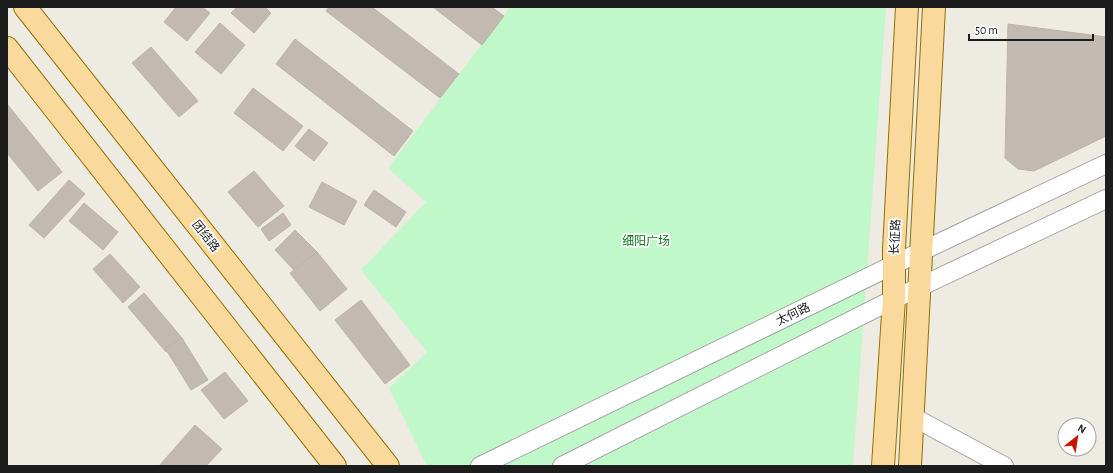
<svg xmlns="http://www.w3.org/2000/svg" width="1113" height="473" viewBox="0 0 1113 473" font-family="'Alegreya Sans','Noto Sans SC',sans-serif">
	<rect width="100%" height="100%" fill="#eeebe3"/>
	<!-- park -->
	<polygon fill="#c0f8c9" points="510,7 886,7 853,466 427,466 389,388 427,352 361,270 426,202 388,168"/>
	<!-- building -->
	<g fill="#c2bab2" stroke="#bfb3a5">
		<polygon points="176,7 202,7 210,13 187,41 164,22"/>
		<polygon points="237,7 265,7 271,13 254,33 231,13"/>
		<polygon points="329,7 372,7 459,74 440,98 326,11"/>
		<polygon points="433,7 492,7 504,16 482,45"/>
		<polygon points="220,23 245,45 221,74 195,52"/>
		<polygon points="1008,24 1106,37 1106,136 1034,171 1018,169 1005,158"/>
		<polygon points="295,39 413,131 394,156 276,64"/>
		<polygon points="151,47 198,101 179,117 132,63"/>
		<polygon points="253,88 303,126 283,151 234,113"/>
		<polygon points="7,104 62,172 38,191 7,153"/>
		<polygon points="309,129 328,143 314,161 295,146"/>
		<polygon points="254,171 284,206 258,227 228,192"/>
		<polygon points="69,180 85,194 44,238 29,225"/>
		<polygon points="322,182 357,201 344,225 309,207"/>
		<polygon points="374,190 406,212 396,227 364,205"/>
		<polygon points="84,203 118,232 103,250 69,221"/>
		<polygon points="283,213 291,225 269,241 261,229"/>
		<polygon points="295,230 317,252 296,272 275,250"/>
		<polygon points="317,252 347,289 320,311 290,273"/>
		<polygon points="110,254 140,287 123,303 93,269"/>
		<polygon points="144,293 182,338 166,352 128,307"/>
		<polygon points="361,300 410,365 385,384 335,320"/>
		<polygon points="182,338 208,380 191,390 165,348"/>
		<polygon points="225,372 248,401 224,419 201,390"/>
		<polygon points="195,425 222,449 206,466 159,466"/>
	</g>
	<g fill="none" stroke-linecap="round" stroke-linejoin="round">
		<!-- minor casing -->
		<g stroke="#a4a4a4" stroke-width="20">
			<g id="minor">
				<polyline points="913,417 1004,466"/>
				<polyline points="480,466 922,251 1106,164"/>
				<polyline points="562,466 894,299 1106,199"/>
			</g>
		</g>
		<!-- major casing -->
		<g stroke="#937002" stroke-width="24">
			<g id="major">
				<polyline points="25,7 388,466"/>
				<polyline points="7,48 335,466"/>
				<polyline points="883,466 894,299 894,249 907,7"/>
				<polyline points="910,466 934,7"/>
			</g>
		</g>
		<!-- minor -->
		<use href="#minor" stroke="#fff" stroke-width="18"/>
		<!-- major -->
		<use href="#major" stroke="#fada9c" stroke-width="22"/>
	</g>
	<g text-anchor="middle" stroke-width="3.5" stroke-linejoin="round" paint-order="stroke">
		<!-- street labels -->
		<g font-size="12" fill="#1d1d1d" stroke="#fff">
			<text transform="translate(206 236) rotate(52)" y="4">团结路</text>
			<text transform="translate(895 237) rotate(-87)" y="4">长征路</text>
			<text transform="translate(793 314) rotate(-26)" y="4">太何路</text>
		</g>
		<!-- park labels -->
		<g font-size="12" fill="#0d7920" stroke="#fff">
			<text x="646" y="245">细阳广场</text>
		</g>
	</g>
	<!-- border -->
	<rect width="1113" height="473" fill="none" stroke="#1d1d1d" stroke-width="16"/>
	<!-- north arrow -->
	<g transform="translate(1077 437) rotate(30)"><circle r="19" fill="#ffffff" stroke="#a5a5a5"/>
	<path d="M0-3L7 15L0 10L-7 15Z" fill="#c61503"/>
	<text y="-6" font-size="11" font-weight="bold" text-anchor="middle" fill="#1d1d1d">N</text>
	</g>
	<!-- scale -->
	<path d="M969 34v6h124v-6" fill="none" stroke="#1d1d1d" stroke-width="2"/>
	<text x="975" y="34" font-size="12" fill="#1d1d1d" stroke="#ffffff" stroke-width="3" paint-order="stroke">50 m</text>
</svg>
